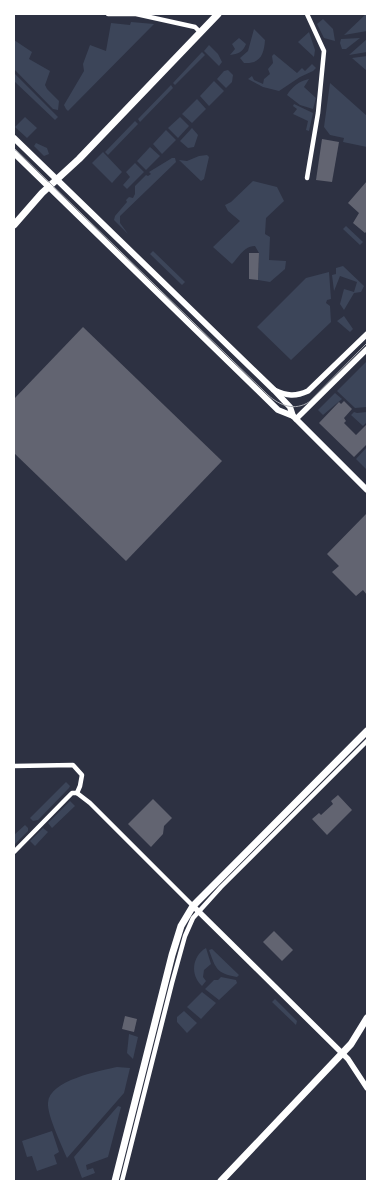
<svg xmlns="http://www.w3.org/2000/svg" width="381" height="1195" viewBox="0 0 381 1195" font-family="Ubuntu,sans-serif">
	<rect width="100%" height="100%" fill="#2d3142"/>
	<!-- green -->
	<g fill="#3c4559">
		<polygon points="367,14 367,31 344,35 366,14"/>
		<polygon points="323,19 333,29 335,41 324,38 317,24"/>
		<polygon points="131,22 154,24 68,111 66,109 64,105 84,71 83,64 90,45 106,51 111,23 130,25"/>
		<path d="M254,29l11,11c-1,15 -5,24 -21,23l-4,-5 8,-7z"/>
		<polygon points="309,32 315,50 314,57 298,42"/>
		<path d="M239,38l7,6c-3,8 -8,10 -16,11l5,-6 -3,-5z"/>
		<polygon points="360,38 346,49 342,49 340,43 341,39"/>
		<polygon points="367,39 367,52 349,55"/>
		<polygon points="14,40 32,52 29,59 50,71 45,85 47,89 59,101 58,110 53,109 14,69"/>
		<polygon points="209,45 218,54 222,62 219,66 204,51"/>
		<polygon points="202,52 205,55 175,85 173,83"/>
		<polygon points="274,54 297,73 302,68 305,71 312,64 316,68 313,71 300,77 279,91 263,87 248,79 252,76 254,80 263,84 264,79 270,74 268,69 273,63 272,56"/>
		<polygon points="367,56 367,71 352,58"/>
		<polygon points="228,70 233,75 232,82 226,88 217,79 224,71"/>
		<polygon points="14,73 58,117 55,120 14,81"/>
		<path d="M309,79l-5,8 12,11 -3,11 -13,-4 -13,-10c5,-8 12,-14 22,-16z"/>
		<polygon points="214,81 224,91 209,106 200,96"/>
		<polygon points="330,83 367,116 367,147 343,142 344,138 330,135 324,127"/>
		<polygon points="171,85 173,88 140,122 138,119"/>
		<polygon points="197,99 206,109 192,123 182,114"/>
		<polygon points="294,104 313,113 309,131 306,130 308,121 293,114 297,109 293,106"/>
		<polygon points="25,117 37,128 27,138 15,127"/>
		<polygon points="180,117 189,126 178,138 168,128"/>
		<polygon points="135,121 138,124 108,155 105,152"/>
		<polygon points="192,128 198,135 194,147 188,148 180,141"/>
		<polygon points="166,130 176,140 162,154 153,144"/>
		<polygon points="36,143 47,148 49,154 44,156 34,146"/>
		<polygon points="150,147 160,156 146,170 137,161"/>
		<polygon points="103,152 122,172 112,183 92,163"/>
		<polygon points="207,155 209,157 204,179 201,181 179,160 187,161 199,156"/>
		<polygon points="172,158 175,158 176,162 120,216 120,223 128,234 114,220 115,216 127,202 126,200 129,197 133,198 135,194 135,186 146,175 148,176 151,174 149,172"/>
		<polygon points="135,163 144,172 127,189 123,185 130,177 126,172"/>
		<path d="M253,181l24,6 7,14 -18,17 -1,16 5,3 -1,23 17,1 -1,8 -15,13 -12,-2 1,-27 -4,-7c-11,0 -16,11 -23,18l-19,-17 27,-26 -12,-10 -3,-6 6,-3z"/>
		<polygon points="346,226 363,242 360,245 343,229"/>
		<polygon points="153,251 185,282 182,285 150,254"/>
		<polygon points="343,266 364,286 361,292 354,293 344,310 340,304 344,289 354,292 357,282 340,276 334,291 332,275 336,274 336,268"/>
		<polygon points="329,272 331,299 327,300 326,303 330,306 331,322 291,360 257,327 306,278"/>
		<polygon points="344,316 353,329 350,332 337,321"/>
		<polygon points="367,361 367,407 355,408 337,391"/>
		<polygon points="335,393 342,399 323,415 318,410"/>
		<polygon points="354,412 357,413 367,412 367,422 363,426 351,415"/>
		<polygon points="367,447 367,470 356,459"/>
		<polygon points="66,782 70,786 69,788 38,820 33,821 30,818"/>
		<polygon points="70,801 75,806 52,828 48,823"/>
		<polygon points="25,825 28,828 28,831 14,845 14,835"/>
		<polygon points="43,828 48,832 35,846 30,841"/>
		<path d="M206,948l5,16 -7,6 -1,7 3,4 -4,5c-12,-11 -10,-30 4,-38z"/>
		<path d="M212,949l27,26 -2,2c-21,-4 -21,-8 -28,-27z"/>
		<polygon points="221,977 236,980 237,983 219,1000 205,989 214,980 218,980"/>
		<polygon points="202,992 216,1003 201,1019 187,1007"/>
		<polygon points="275,999 297,1021 296,1025 272,1002"/>
		<polygon points="184,1011 197,1023 187,1033 177,1022 177,1017"/>
		<polygon points="129,1034 138,1037 133,1059 127,1053"/>
		<path d="M117,1067l13,1 -6,25 -57,65c-5,-12 -20,-43 -19,-55 1,-23 52,-32 69,-36z"/>
		<polygon points="118,1106 121,1107 108,1157 86,1165 87,1170 93,1168 95,1173 82,1178 74,1157"/>
		<polygon points="52,1131 59,1152 54,1155 57,1164 37,1171 32,1156 27,1157 22,1141"/>
	</g>
	<!-- building -->
	<g fill="#626471">
		<polygon points="322,139 339,142 332,182 316,180"/>
		<polygon points="367,181 367,231 365,233 353,223 359,213 348,203"/>
		<polygon points="249,253 259,253 258,280 249,279"/>
		<polygon points="83,327 222,461 126,561 14,453 14,399"/>
		<polygon points="344,401 352,409 344,418 346,421 344,423 356,435 367,424 367,444 354,457 319,423 339,402 341,404"/>
		<polygon points="367,513 367,595 363,590 356,596 332,572 339,566 327,554"/>
		<polygon points="338,795 352,810 327,835 312,819 319,813 321,815 333,804 331,801"/>
		<polygon points="153,799 172,818 164,826 163,834 151,847 128,824"/>
		<polygon points="274,931 293,950 282,961 263,942"/>
		<polygon points="125,1016 137,1019 134,1032 122,1029"/>
	</g>
	<g fill="none" stroke-linecap="round" stroke-linejoin="round">
		<!-- minor -->
		<g stroke="#fff" stroke-width="4.5">
			<polyline points="108,14 136,14 195,27 200,32"/>
			<polyline points="307,14 324,51 318,113 307,178"/>
			<polyline points="14,766 73,765 82,775 80,786 77,793"/>
			<polyline points="77,793 90,803 193,906"/>
			<polyline points="14,852 67,798 72,793 77,793"/>
			<polyline points="122,1181 172,983 185,936 193,918 221,887 367,741"/>
		</g>
		<!-- tertiary -->
		<g stroke="#fff" stroke-width="5.5">
			<path d="M274,390c13,6 21,7 34,1l59,-57"/>
			<polyline points="296,419 367,349"/>
			<polyline points="193,906 348,1059 367,1088"/>
		</g>
		<!-- secondary -->
		<g stroke="#fff" stroke-width="6">
			<polyline points="14,138 274,390 290,407 293,416 367,490"/>
			<polyline points="14,153 278,410 293,416"/>
		</g>
		<!-- primary -->
		<g stroke="#fff" stroke-width="7">
			<polyline points="115,1181 172,955 181,926 193,906 367,731"/>
			<polyline points="221,1181 351,1044 367,1018"/>
		</g>
		<!-- trunk -->
		<polyline stroke="#fff" stroke-width="7" points="14,225 42,193 79,159 218,14"/>
		<!-- tram -->
		<path stroke="#abadb3" stroke-width="1" d="M14,148l254,247c12,11 27,16 41,7l58,-59"/>
	</g>
	<!-- border -->
	<rect width="381" height="1195" fill="none" stroke="#ffffff" stroke-width="30"/>
</svg>
